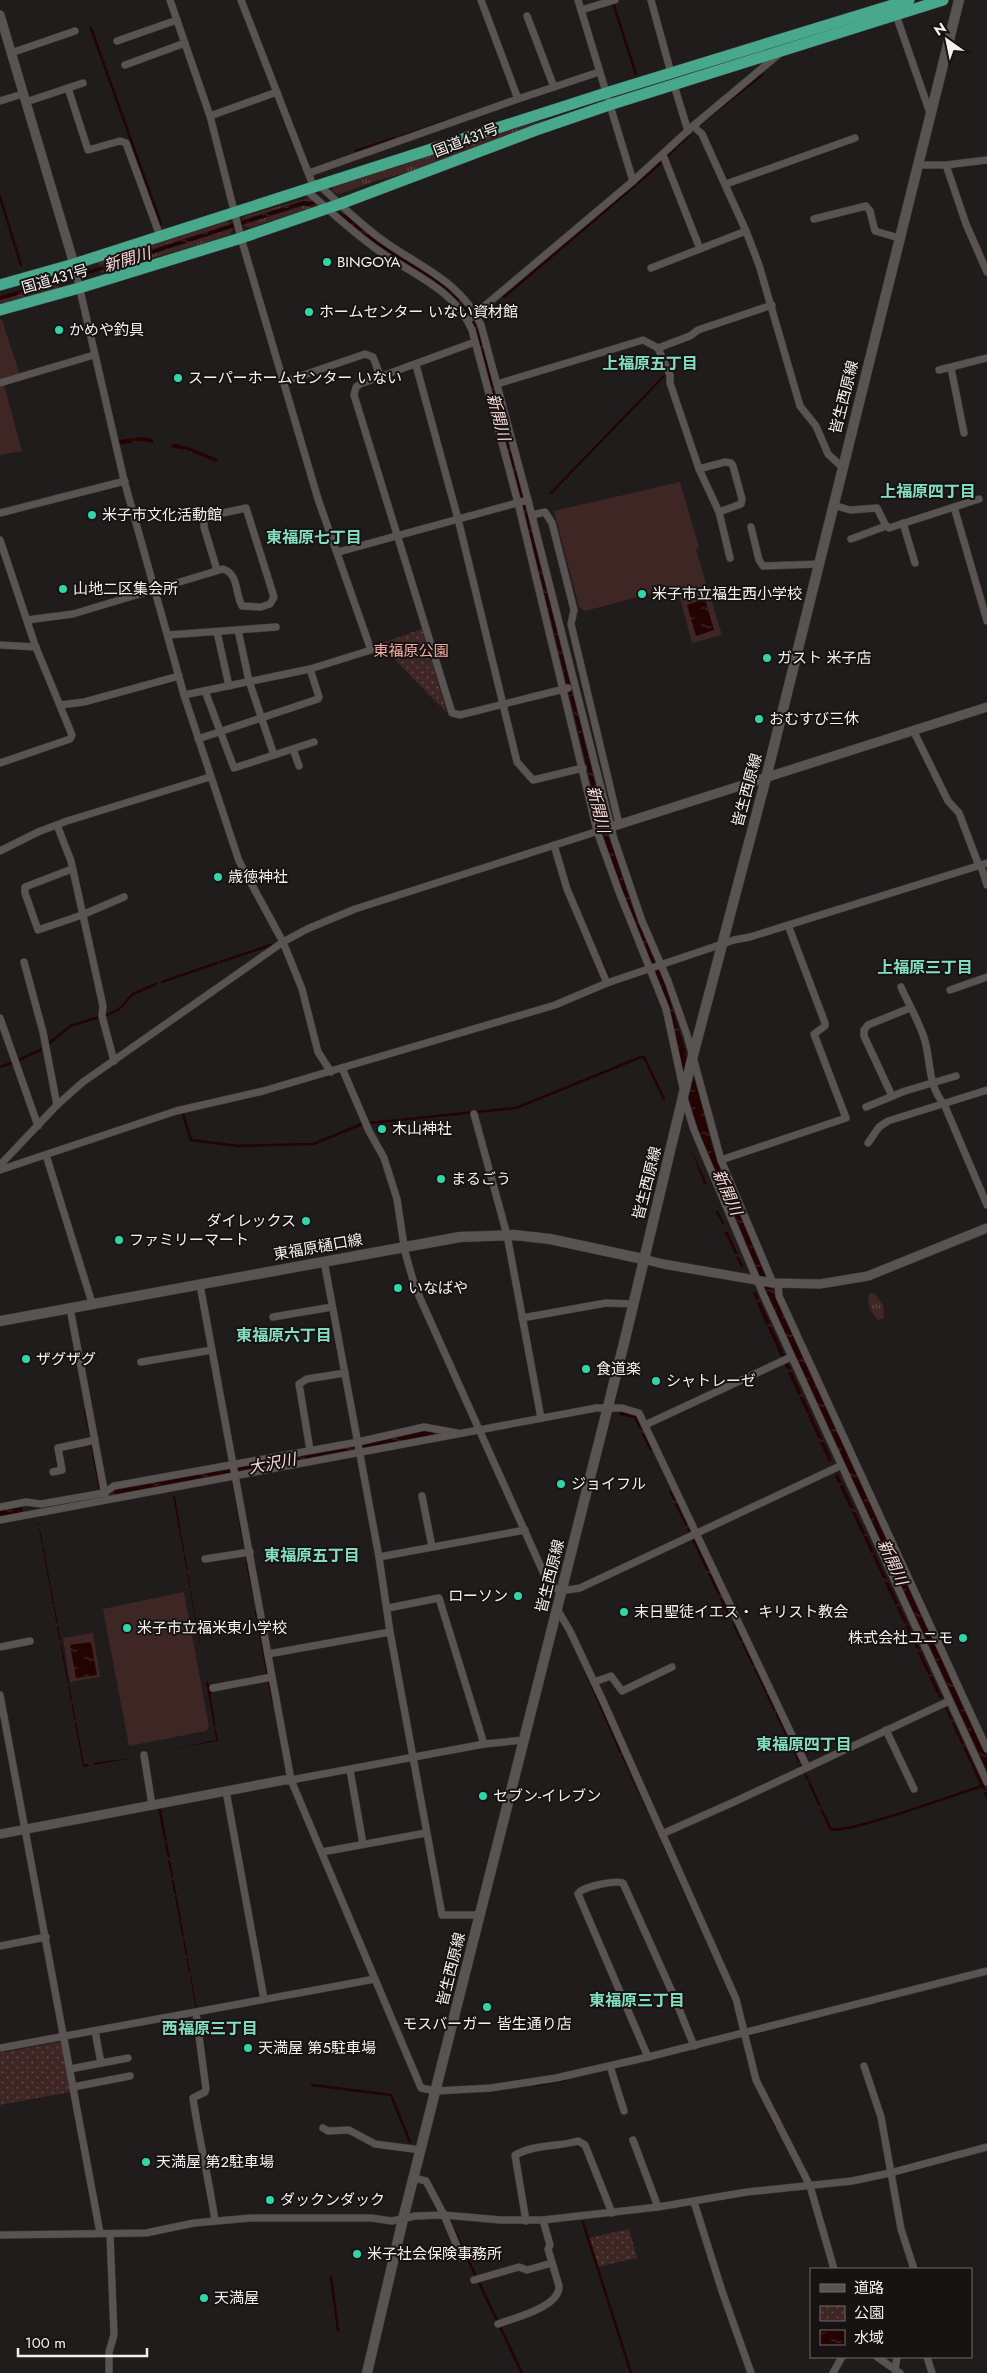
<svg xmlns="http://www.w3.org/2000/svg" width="987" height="2373" viewBox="0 0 987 2373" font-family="Jost,'Noto Sans JP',sans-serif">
	<defs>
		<pattern id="grass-tufts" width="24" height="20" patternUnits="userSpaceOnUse" patternTransform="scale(1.25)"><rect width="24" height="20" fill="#3e2624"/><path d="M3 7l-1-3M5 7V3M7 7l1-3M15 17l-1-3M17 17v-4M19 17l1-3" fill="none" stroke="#5a4644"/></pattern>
		<pattern id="park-dots" width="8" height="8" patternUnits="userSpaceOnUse" patternTransform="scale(1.25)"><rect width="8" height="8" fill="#3e2624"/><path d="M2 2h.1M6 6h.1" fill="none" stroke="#5a4644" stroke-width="1.8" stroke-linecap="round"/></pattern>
		<pattern id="water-ripples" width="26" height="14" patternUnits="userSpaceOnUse" patternTransform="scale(1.25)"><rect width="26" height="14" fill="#240303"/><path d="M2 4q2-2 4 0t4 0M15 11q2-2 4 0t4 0" fill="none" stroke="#442828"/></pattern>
	</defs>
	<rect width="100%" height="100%" fill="#211c1c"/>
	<!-- grass -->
	<g fill="url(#grass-tufts)">
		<polygon points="559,117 413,171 375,181 340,194 332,192 334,186 527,124"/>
		<polygon points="309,198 316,202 303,201 242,220 245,216"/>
		<polygon points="303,206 314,207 250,228 243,225"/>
		<polygon points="226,221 231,224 99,266 98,262"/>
		<path d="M233,228l-3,7c-43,14 -86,24 -129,38l-1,-2z"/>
		<polygon points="59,284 60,289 0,305 0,300"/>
		<path d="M870,1293l5,1 8,11 1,13 -6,2c-6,-7 -13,-17 -8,-27z"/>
	</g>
	<!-- park -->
	<g fill="url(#park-dots)">
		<polygon points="422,629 447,713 389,654 373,646"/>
		<polygon points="59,2042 61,2043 70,2092 0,2105 0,2053"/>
		<polygon points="629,2229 637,2258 597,2267 588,2238"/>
	</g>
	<!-- pitch -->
	<g fill="#3e2624">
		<polygon points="0,320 2,320 20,375 2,378 22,451 0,455"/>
		<polygon points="680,482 699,547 696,550 722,635 692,643 677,587 585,611 579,607 554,511"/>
		<polygon points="184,1592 209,1727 206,1731 129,1746 103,1609"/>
		<polygon points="93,1633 100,1677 70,1682 63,1638"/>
	</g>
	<!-- water -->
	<g fill="url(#water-ripples)">
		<polygon points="303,201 316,202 347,216 379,242 447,285 464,301 478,325 516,466 603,815 606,819 608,832 628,894 632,898 630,900 632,906 663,977 699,1095 713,1149 773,1291 987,1756 987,1771 746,1248 712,1167 693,1116 680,1061 675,1030 614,870 598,822 599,816 542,584 474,328 461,304 446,290 392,257 345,220 314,207 303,205 89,274 0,300 0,296 84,272"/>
		<polygon points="143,437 153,439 153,443 142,441 119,445 118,440"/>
		<polygon points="172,443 191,448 218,459 216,462 189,451 171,447"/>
		<polygon points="705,599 714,630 696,636 687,605"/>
		<polygon points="689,1145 707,1184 704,1184"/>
		<polygon points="727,1230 744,1267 741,1267 724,1231"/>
		<polygon points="756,1292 832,1460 829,1462 761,1313 753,1293"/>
		<polygon points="620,1411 637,1416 653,1449 650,1451 634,1418 619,1415"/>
		<polygon points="425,1431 433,1431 434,1437 115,1496 114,1490"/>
		<polygon points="838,1474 942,1697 939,1698 835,1476"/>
		<polygon points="672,1490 692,1531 689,1533 669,1492"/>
		<polygon points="173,1496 175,1496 207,1685"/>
		<polygon points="22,1505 23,1513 0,1517 0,1509"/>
		<polygon points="38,1523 39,1523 84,1764 138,1757 83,1767"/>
		<polygon points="694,1539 730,1612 727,1614 692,1540"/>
		<polygon points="734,1622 803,1766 801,1768 732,1623"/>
		<polygon points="91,1642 97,1675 76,1678 70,1645"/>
		<polygon points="208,1692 210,1692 218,1741 156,1752 216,1740"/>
		<polygon points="945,1708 947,1708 987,1792 987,1800"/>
		<polygon points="617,1747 619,1747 652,1823"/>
		<polygon points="805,1771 833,1831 830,1831 803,1772"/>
		<polygon points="158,1808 161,1808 197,2009 196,2009"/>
		<polygon points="658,1830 730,1993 738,2023 729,1993 656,1831"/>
	</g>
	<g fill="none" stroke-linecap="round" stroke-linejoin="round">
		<!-- stream -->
		<g stroke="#240303" stroke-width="2.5">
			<polyline points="613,3 636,74"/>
			<polyline points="91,28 161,224"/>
			<polyline points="705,120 763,74"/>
			<polyline points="400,137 446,121"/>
			<polyline points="356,151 395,138"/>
			<polyline points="0,197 21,265"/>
			<polyline points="504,297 652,171 691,133"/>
			<polyline points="551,493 664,376"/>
			<polyline points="220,962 271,945"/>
			<polyline points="602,962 608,976"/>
			<polyline points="162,982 217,963"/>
			<polyline points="107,1015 119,1009 133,994 156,984"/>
			<polyline points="46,1046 70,1026 99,1017"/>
			<polyline points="19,1060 42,1049"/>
			<polyline points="0,1067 14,1062"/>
			<polyline points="183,1114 191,1140 238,1146 313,1144 362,1124"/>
			<polyline points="369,1123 516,1108 641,1057 644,1057 664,1099"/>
			<polyline points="717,1212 723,1223"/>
			<polyline points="328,1300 338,1354"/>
			<polyline points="85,1410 90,1433"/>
			<polyline points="92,1446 100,1488"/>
			<polyline points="233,1481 244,1543"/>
			<polyline points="247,1563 254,1596"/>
			<polyline points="256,1611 268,1675"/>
			<polyline points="584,1668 619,1748"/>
			<polyline points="269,1681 273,1702"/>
			<polyline points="207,1683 210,1695"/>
			<path d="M831,1829c14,6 128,-36 151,-43"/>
			<polyline points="879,2002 893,1998"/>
			<polyline points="748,2035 801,2021"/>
			<polyline points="312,2085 391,2095 410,2142"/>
			<polyline points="536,2085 565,2080"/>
			<polyline points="769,2113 776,2127"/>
			<polyline points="583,2222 631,2373"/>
			<polyline points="454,2230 522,2373"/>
			<polyline points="331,2277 338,2330"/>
		</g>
		<!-- minor casing -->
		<g stroke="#393636" stroke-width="8">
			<g id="minor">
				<polyline points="170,0 210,116 241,238 318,499 371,650 310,669 184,695"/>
				<polyline points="241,0 314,188"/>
				<polyline points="481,0 518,99 599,72"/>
				<polyline points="578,0 633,181"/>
				<polyline points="651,0 671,73"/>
				<polyline points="581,10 615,0"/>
				<polyline points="896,15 930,113"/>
				<polyline points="527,16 554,87"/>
				<polyline points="117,41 177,20"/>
				<polyline points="11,53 75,31"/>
				<polyline points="125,65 185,43"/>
				<polyline points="674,85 688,131"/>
				<polyline points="68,88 88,150 120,141 126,143 160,236"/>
				<polyline points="0,101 23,94"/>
				<polyline points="26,102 83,83"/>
				<polyline points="210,116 277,92"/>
				<polyline points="693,126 702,134 746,231 759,265 800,406 816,426 828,454 842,467"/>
				<polyline points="663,155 700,249"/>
				<polyline points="918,165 946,165 987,160"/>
				<polyline points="946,165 966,224 987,272"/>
				<polyline points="309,173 518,99"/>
				<polyline points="726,184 855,138"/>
				<path d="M320,186c20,18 39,37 61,53 38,28 79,41 100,86l47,175 86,339 28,82 26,60 19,54 34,125 52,123"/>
				<path d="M306,190c22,19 42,38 65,55 36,28 82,41 101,85l46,173 79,328 22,61 47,117 17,79"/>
				<polyline points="814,219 866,206 870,211 875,231 899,238"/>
				<polyline points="74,264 124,480 184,695 239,861 283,942 302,989 318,1052 331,1072"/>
				<polyline points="651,268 746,231"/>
				<polyline points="468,320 633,181 693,126 779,54"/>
				<polyline points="475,342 360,384 356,387 354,395 452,713 460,715 568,688"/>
				<polyline points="658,348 670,375 670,383 699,469 719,512 730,558"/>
				<polyline points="416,365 458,519 517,762 533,780 583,768"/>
				<polyline points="951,368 964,433"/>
				<polyline points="939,370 987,358"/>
				<polyline points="283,382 365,354 373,357 381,378"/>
				<polyline points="0,383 94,355"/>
				<polyline points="497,384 643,340 658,348 690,336 698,330 772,305"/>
				<polyline points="699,469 725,462 731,463 733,466 742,499 741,504 719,512"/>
				<polyline points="833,505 850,510 877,508 885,524 889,528 979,499"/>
				<polyline points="954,507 987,621"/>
				<polyline points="0,513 125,481"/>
				<polyline points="532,515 545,512 552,523 574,610 571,624 619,824"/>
				<polyline points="903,523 915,563"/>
				<polyline points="751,527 759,560 763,566 819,564"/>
				<polyline points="851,539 886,526"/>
				<polyline points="0,540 35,645 72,735 70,739 0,763"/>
				<polyline points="338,552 528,500"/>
				<path d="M27,620l46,-6 150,-45c16,5 12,25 19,37l19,1 9,-3 4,-7 -28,-89 -37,8 -5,5v6l13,43"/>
				<polyline points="238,630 249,681 274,755"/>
				<polyline points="217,632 229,686"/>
				<polyline points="168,635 276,627"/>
				<polyline points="0,645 36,647"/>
				<polyline points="205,691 234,768 314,742"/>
				<polyline points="60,705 84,702 179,676"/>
				<polyline points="913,730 948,801 959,813 979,866"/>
				<polyline points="198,739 318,699 319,697 310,669"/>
				<polyline points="293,749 299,766"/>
				<polyline points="57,825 71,861 103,1006 102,1016 114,1061"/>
				<polyline points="554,845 567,889 607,983"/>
				<polyline points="0,851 38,832 67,821 210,777"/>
				<polyline points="981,866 987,885"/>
				<polyline points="72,869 25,887 25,893 38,930 82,915 124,897"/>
				<polyline points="24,962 43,1032 57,1105"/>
				<path d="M901,987c8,18 19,36 24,54 6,22 3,45 19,63l43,101"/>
				<polyline points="950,990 987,977"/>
				<polyline points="0,1018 38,1126"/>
				<polyline points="342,1068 369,1131 384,1158 397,1199 405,1252 415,1287 549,1585 561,1591 580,1588 840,1466"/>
				<polyline points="892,1096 864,1036 864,1030 868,1025 910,1008"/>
				<polyline points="684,1098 694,1130 763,1294 987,1782"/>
				<polyline points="866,1107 905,1091 956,1076"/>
				<polyline points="474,1114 507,1235 541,1418"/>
				<polyline points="868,1143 879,1127 888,1121 987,1090"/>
				<polyline points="46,1155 92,1303"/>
				<polyline points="721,1160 846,1118 814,1034 825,1026 825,1023 788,925"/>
				<polyline points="0,1165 57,1105 83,1082 283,942 307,929 355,909 611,827"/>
				<polyline points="0,1170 176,1111 263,1091 555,1005 607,983 734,940 750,937 987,863"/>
				<polyline points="324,1261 379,1557 390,1632 442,1915 480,1915"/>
				<polyline points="778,1283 779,1296 987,1749"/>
				<polyline points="200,1285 291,1780 421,2088 436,2091 491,2088 556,2078 648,2057 987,1971"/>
				<polyline points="70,1308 105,1495"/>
				<polyline points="273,1317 332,1307"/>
				<polyline points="522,1318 606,1303 633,1304"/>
				<polyline points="141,1362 212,1350"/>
				<polyline points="645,1425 791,1357"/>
				<polyline points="310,1450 299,1384 307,1379 345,1373"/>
				<polyline points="53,1472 62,1470 58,1448 95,1440"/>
				<polyline points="422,1496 432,1547"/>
				<polyline points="0,1507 26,1502 41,1504 104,1493 114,1486 358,1442 424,1427 457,1433"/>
				<polyline points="0,1520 596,1408 622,1408 639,1413 807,1767"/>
				<polyline points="379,1557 525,1530"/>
				<polyline points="205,1559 250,1552"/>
				<polyline points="388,1608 439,1598 484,1744"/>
				<polyline points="557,1609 570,1631 603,1701 736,1999 756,2080 810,2186 834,2269"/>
				<polyline points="0,1647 30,1641"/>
				<polyline points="268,1654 390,1632"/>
				<polyline points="594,1682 611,1676 622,1691 672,1667"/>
				<polyline points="213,1688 272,1677"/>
				<polyline points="0,1695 100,2233"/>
				<polyline points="886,1730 914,1789"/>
				<polyline points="144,1755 152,1805"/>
				<polyline points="350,1770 363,1844"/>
				<polyline points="291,1780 484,1744 524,1740"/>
				<polyline points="226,1791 264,1999"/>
				<polyline points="662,1834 736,1801 949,1701"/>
				<polyline points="322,1852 426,1833"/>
				<polyline points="0,1946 46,1937"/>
				<path d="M196,2013l10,76 -1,3 -12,6c6,42 16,81 22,123"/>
				<polyline points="95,2031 101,2063"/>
				<polyline points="0,2048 375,1979"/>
				<path d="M648,2057l-70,-163c3,-7 36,-14 45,-11l50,111 21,52"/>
				<polyline points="610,2066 624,2111"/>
				<polyline points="864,2066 881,2117 901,2229 914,2269"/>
				<polyline points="70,2069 128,2058"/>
				<polyline points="73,2087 130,2076"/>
				<polyline points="323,2128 328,2131 349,2130 375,2144 421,2150"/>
				<polyline points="633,2140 658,2207"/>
				<polyline points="414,2178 426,2181 444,2215 462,2258"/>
				<polyline points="694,2202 722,2291 751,2373"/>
				<path d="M526,2221l-11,-66c20,-11 43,-8 63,-14l7,4 27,68"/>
				<polyline points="0,2235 146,2233 194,2223 251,2218 371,2218 392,2221 415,2216 444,2215 501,2220 543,2220 658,2207 747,2192 852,2181 890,2173 987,2147"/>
				<polyline points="474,2280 519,2267 527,2270 552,2263"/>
				<path d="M498,2324c16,-6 62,-17 61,-38l-11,-37 2,-4 -7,-25"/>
				<polyline points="877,2357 900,2373"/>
				<polyline points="927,2357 932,2373"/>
				<polyline points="895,2370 897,2357"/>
				<polyline points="109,2373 109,2352 114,2335 110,2234"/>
				<polyline points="833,2373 842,2357"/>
			</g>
		</g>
		<!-- tertiary casing -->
		<g stroke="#393636" stroke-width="10">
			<g id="tertiary">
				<polyline points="0,15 74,264"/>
				<polyline points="611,827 987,707"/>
				<polyline points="643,1259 663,1264 773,1283 820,1284 868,1276 987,1228"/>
				<polyline points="0,1834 284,1780 291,1780"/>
			</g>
		</g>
		<!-- secondary casing -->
		<g stroke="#393636" stroke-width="11">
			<g id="secondary">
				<polyline points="0,1321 460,1237 514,1235 550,1239 643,1259"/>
				<polyline points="367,2373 403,2219 625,1339 692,1059 766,778 959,0"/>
			</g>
		</g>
		<!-- trunk casing -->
		<g stroke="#393636" stroke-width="12">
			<g id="trunk">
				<polyline points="0,285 74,264 606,93 909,0"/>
				<polyline points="0,310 79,288 241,238 340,204 536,130 609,105 943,0"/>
			</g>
		</g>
		<!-- minor -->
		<use href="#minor" stroke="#595352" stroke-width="7"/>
		<!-- tertiary -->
		<use href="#tertiary" stroke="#595352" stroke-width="9"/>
		<!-- secondary -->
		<use href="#secondary" stroke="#595352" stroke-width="10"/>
		<!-- trunk -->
		<use href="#trunk" stroke="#48a88b" stroke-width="11"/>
	</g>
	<!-- markers -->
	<g fill="#32d4a9" stroke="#181313" stroke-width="2">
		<circle cx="327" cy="262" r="5"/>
		<circle cx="309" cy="312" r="5"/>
		<circle cx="59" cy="330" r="5"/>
		<circle cx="178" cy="378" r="5"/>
		<circle cx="92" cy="515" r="5"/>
		<circle cx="63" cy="589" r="5"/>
		<circle cx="642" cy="594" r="5"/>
		<circle cx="767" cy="658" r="5"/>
		<circle cx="759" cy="719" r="5"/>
		<circle cx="218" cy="877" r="5"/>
		<circle cx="382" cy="1129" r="5"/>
		<circle cx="441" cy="1179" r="5"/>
		<circle cx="306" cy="1221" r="5"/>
		<circle cx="119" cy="1240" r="5"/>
		<circle cx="398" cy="1288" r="5"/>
		<circle cx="26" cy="1359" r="5"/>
		<circle cx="586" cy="1369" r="5"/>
		<circle cx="656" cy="1381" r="5"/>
		<circle cx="561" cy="1484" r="5"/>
		<circle cx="518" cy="1596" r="5"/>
		<circle cx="624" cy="1612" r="5"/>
		<circle cx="127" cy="1628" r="5"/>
		<circle cx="963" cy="1638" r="5"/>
		<circle cx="483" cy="1796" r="5"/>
		<circle cx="487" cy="2007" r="5"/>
		<circle cx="248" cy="2048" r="5"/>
		<circle cx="146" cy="2162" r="5"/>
		<circle cx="270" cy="2200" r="5"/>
		<circle cx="357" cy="2254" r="5"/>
		<circle cx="204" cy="2298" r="5"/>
	</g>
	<g text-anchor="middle" stroke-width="4" stroke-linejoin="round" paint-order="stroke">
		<!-- street labels -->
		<g font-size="15" fill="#f3f0f0" stroke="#181313">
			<text transform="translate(466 140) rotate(-21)" y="5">国道431号</text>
			<text transform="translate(55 279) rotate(-16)" y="5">国道431号</text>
			<text transform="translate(844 397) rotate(-76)" y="5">皆生西原線</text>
			<text transform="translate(747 790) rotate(-75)" y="5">皆生西原線</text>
			<text transform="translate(647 1183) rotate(-76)" y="5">皆生西原線</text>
			<text transform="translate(318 1247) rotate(-10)" y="5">東福原樋口線</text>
			<text transform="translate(550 1576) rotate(-76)" y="5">皆生西原線</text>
			<text transform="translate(451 1969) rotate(-76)" y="5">皆生西原線</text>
		</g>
		<!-- poi labels -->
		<g font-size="15" fill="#f3f0f0" stroke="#181313" text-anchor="start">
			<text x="337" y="267">BINGOYA</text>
			<text x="319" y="317">ホームセンター いない資材館</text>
			<text x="69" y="335">かめや釣具</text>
			<text x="188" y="383">スーパーホームセンター いない</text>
			<text x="102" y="520">米子市文化活動館</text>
			<text x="73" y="594">山地二区集会所</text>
			<text x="652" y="599">米子市立福生西小学校</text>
			<text x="777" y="663">ガスト 米子店</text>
			<text x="769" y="724">おむすび三休</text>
			<text x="228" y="882">歳徳神社</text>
			<text x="392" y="1134">木山神社</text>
			<text x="451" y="1184">まるごう</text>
			<text x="296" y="1226" text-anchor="end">ダイレックス</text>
			<text x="129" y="1245">ファミリーマート</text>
			<text x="408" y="1293">いなばや</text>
			<text x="36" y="1364">ザグザグ</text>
			<text x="596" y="1374">食道楽</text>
			<text x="666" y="1386">シャトレーゼ</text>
			<text x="571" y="1489">ジョイフル</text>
			<text x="508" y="1601" text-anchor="end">ローソン</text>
			<text x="634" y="1617">末日聖徒イエス・ キリスト教会</text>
			<text x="137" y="1633">米子市立福米東小学校</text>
			<text x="953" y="1643" text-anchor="end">株式会社ユニモ</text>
			<text x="493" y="1801">セブン-イレブン</text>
			<text x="487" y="2029" text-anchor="middle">モスバーガー 皆生通り店</text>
			<text x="258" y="2053">天満屋 第5駐車場</text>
			<text x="156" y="2167">天満屋 第2駐車場</text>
			<text x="280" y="2205">ダックンダック</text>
			<text x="367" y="2259">米子社会保険事務所</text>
			<text x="214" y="2303">天満屋</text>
		</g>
		<!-- park labels -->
		<g font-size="15" fill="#f5aaa3" stroke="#181313">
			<text x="411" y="656">東福原公園</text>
		</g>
		<!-- water labels -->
		<g font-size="16" font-style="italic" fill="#f7d8d4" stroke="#181313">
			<text transform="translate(127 259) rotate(-17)" y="6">新開川</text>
			<text transform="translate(499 417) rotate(75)" y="6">新開川</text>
			<text transform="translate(599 809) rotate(76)" y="6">新開川</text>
			<text transform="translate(728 1192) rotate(66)" y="6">新開川</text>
			<text transform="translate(272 1463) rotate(-11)" y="6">大沢川</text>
			<text transform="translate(893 1562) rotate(65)" y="6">新開川</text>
		</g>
		<!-- neighbourhood labels -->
		<g font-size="16" font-weight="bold" fill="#82debf" stroke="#181313">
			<text x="650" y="369">上福原五丁目</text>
			<text x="928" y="497">上福原四丁目</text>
			<text x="314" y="543">東福原七丁目</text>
			<text x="925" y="973">上福原三丁目</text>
			<text x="284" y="1341">東福原六丁目</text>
			<text x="312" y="1561">東福原五丁目</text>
			<text x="804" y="1750">東福原四丁目</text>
			<text x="637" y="2006">東福原三丁目</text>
			<text x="210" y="2034">西福原三丁目</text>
		</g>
	</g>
	<!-- legend -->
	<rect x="810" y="2268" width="162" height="90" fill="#181313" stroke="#706b6b"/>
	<rect x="820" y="2284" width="25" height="8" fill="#595352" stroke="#706b6b"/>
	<text x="854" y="2293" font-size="15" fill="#f3f0f0">道路</text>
	<rect x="820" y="2306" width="25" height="15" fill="url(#park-dots)" stroke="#706b6b"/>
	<text x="854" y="2318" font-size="15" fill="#f3f0f0">公園</text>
	<rect x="820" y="2330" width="25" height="15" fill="url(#water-ripples)" stroke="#706b6b"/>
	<text x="854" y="2343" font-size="15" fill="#f3f0f0">水域</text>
	<!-- north arrow -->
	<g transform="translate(947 40) rotate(327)" stroke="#181313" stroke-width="4" paint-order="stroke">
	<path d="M0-4L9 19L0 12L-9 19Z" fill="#f3f0f0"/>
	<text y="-8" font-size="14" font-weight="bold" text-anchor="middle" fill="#f3f0f0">N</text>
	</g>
	<!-- scale -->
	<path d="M18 2348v8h129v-8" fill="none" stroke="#f3f0f0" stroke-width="2.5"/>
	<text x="25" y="2348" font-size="15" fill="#f3f0f0" stroke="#181313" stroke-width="4" paint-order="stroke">100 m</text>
</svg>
